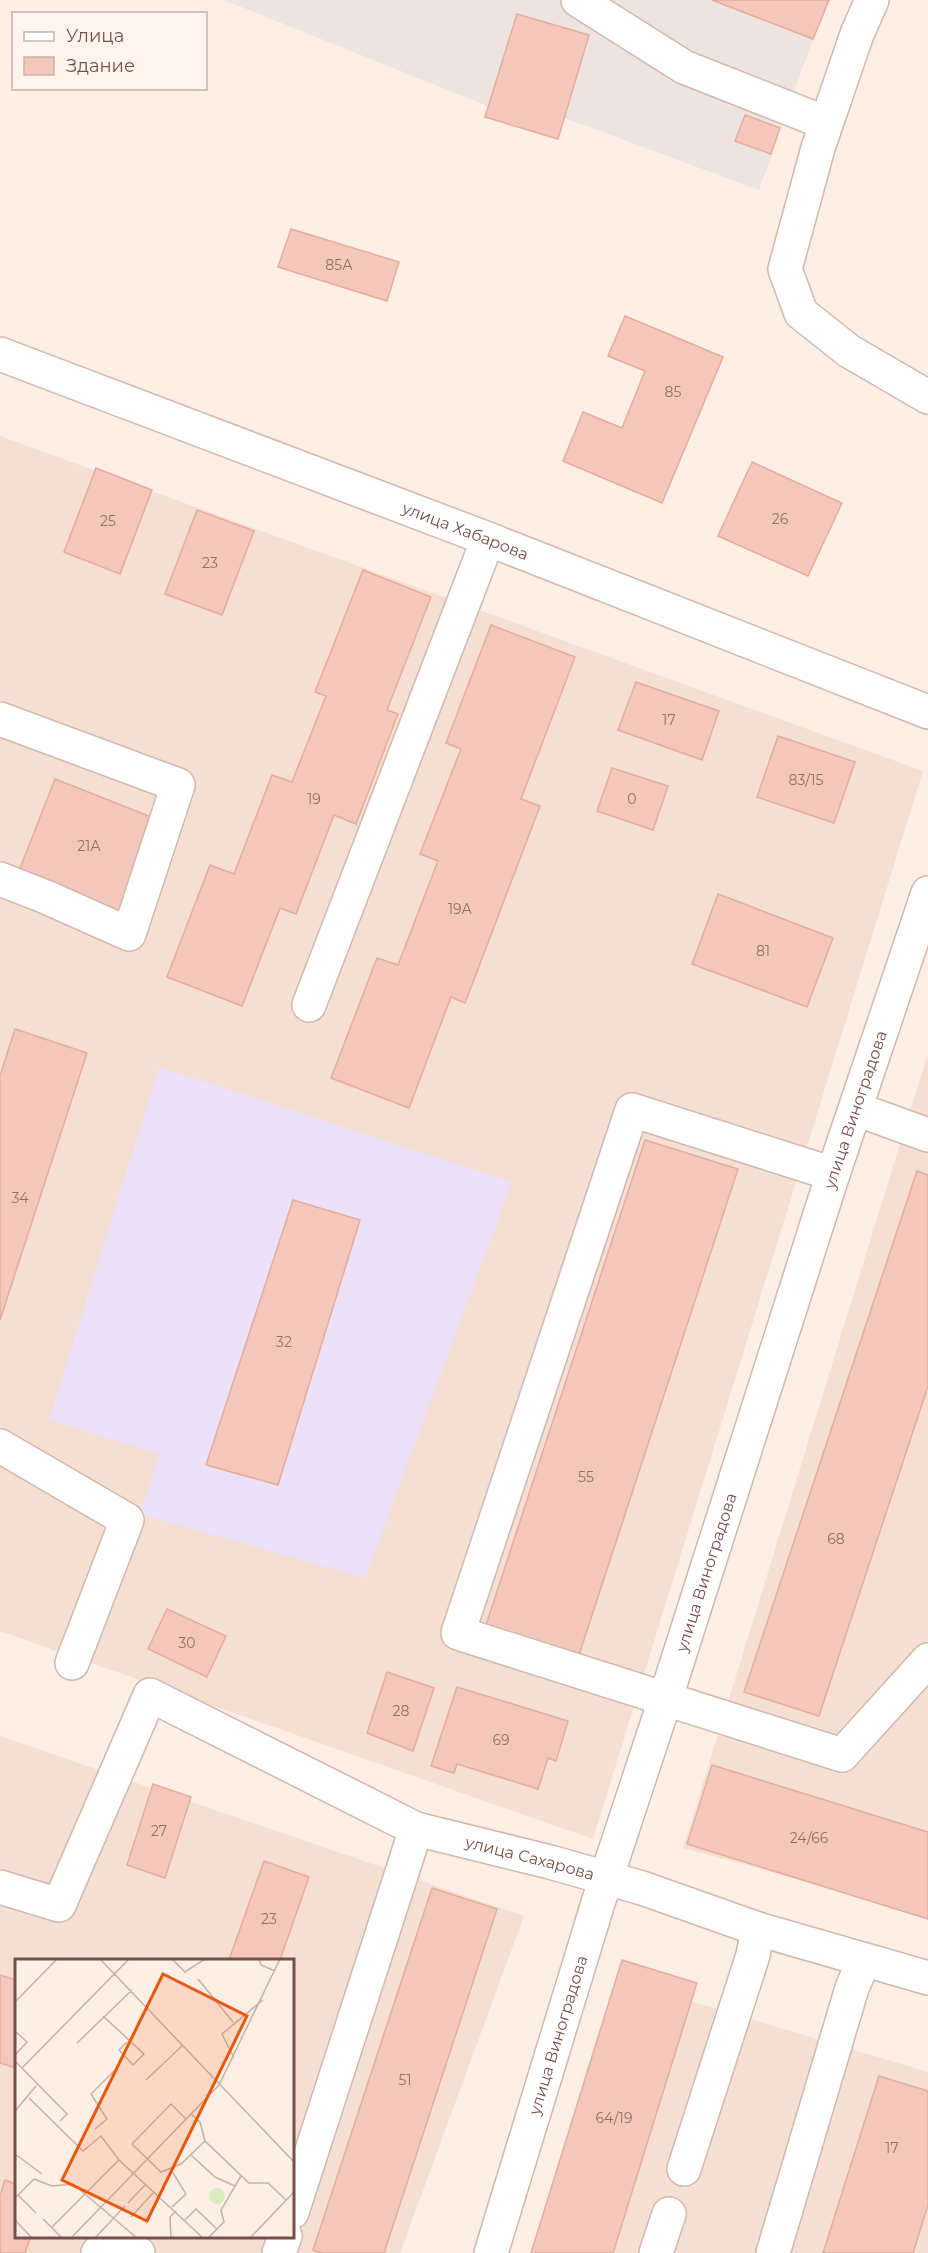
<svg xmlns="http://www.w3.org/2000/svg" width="928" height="2253" viewBox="0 0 928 2253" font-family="Montserrat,sans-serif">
	<rect width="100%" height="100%" fill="#fdefe5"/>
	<!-- residential -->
	<g fill="#f5dfd3" fill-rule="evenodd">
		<polygon points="0,436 923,771 593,1839 0,1631"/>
		<polygon points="928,1053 928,1914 683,1848"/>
		<path d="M0,1736l524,180 -124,337h-400zM16,1960h276v276h-276z"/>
		<polygon points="623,1981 928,2072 928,2253 538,2253"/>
	</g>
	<!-- industrial -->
	<polygon fill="#ede3df" points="224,0 712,0 813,39 759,190 565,118 558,139 488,106"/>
	<!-- education -->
	<polygon fill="#ece1f9" points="159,1067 512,1182 365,1578 140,1514 159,1454 49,1420"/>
	<!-- building -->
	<g fill="#f3c8bb" stroke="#e6ab9b" stroke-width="1.5">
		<polygon points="712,0 829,0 813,39"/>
		<polygon points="517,14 589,35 558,139 485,117"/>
		<polygon points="745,115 780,128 771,154 735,141"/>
		<polygon points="291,229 399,262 387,301 278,267"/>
		<polygon points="625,316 723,357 662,503 563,461 583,412 622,428 645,371 608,356"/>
		<polygon points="752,462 842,503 808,576 718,536"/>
		<polygon points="96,468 152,490 120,574 64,552"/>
		<polygon points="197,510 254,531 222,615 165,594"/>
		<polygon points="363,570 431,597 387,710 398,714 356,824 334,815 296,914 280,908 242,1006 167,977 210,865 234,874 272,775 292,782 326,696 315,692"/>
		<polygon points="491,625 575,657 521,799 540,806 465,1003 451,997 409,1108 331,1078 377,958 398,965 438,861 420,854 461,749 446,743"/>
		<polygon points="636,682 719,711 702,760 618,730"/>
		<polygon points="778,736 855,762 834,823 757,797"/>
		<polygon points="612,768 668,786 653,830 597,811"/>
		<polygon points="55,779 159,820 123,912 19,871"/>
		<polygon points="718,894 833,938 807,1007 692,964"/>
		<polygon points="15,1029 87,1053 0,1320 0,1076"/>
		<polygon points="645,1140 738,1169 579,1655 486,1625"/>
		<polygon points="917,1171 928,1175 928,1386 819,1716 744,1692"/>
		<polygon points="293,1200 360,1220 278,1485 206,1465"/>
		<polygon points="167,1609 226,1636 207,1677 148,1649"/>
		<polygon points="387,1672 434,1688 413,1751 367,1733"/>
		<polygon points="457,1687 568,1721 556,1761 548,1758 538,1789 457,1764 454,1773 431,1766"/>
		<polygon points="712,1765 928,1832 928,1919 687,1844"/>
		<polygon points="153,1784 191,1797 165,1878 127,1865"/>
		<polygon points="264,1861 309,1877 280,1960 229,1960"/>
		<polygon points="432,1888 497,1909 384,2253 322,2253 313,2250"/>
		<polygon points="622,1960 697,1983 613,2253 531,2253"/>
		<polygon points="0,1975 16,1980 16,2068 0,2063"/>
		<polygon points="879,2076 928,2091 928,2205 913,2253 823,2253"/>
		<polygon points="5,2180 16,2184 16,2236 31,2236 25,2253 0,2253 0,2195"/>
	</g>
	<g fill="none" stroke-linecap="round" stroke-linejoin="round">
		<!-- minor casing -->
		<g stroke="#d1b7ad" stroke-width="36">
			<g id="minor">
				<polyline points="578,0 684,67 826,123"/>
				<polyline points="872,0 857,34 818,148 785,269 801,313 849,351 928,397"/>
				<path id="s1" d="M0,354l488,185 440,173"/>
				<polyline points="0,719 178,785 129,934 46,897 0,879"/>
				<polyline points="309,1005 488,539"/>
				<polyline points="856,1109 928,1135"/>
				<polyline points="833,1174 632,1110 458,1633 842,1755 928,1660"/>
				<polyline points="0,1446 127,1520 72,1663"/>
				<path id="s2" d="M0,1887l59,18 91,-210 266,134 134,33 92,26 116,41 170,49"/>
				<polyline points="684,2169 753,1955 758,1929"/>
				<polyline points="292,2212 416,1829"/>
				<polyline points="98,2253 112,2245 138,2253"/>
				<polyline points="279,2253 285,2236"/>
				<path id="s3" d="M491,2253l107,-350 68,-206 167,-523 95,-281"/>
				<polyline points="656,2253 669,2214"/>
				<polyline points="773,2253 852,1988 864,1960"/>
			</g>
		</g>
		<!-- minor -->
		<use href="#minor" stroke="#fff" stroke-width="33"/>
	</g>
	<g text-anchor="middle" stroke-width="4.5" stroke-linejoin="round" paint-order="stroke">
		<!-- number labels -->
		<g font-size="14" fill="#966f66">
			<text x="339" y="270">85А</text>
			<text x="673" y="397">85</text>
			<text x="780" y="524">26</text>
			<text x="108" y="526">25</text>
			<text x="210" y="568">23</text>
			<text x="669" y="725">17</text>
			<text x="806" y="785">83/15</text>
			<text x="314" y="804">19</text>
			<text x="632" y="804">0</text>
			<text x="89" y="851">21А</text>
			<text x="460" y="914">19А</text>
			<text x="763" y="956">81</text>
			<text x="20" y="1203">34</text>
			<text x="284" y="1347">32</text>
			<text x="586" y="1482">55</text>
			<text x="836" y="1544">68</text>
			<text x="187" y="1648">30</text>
			<text x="401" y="1716">28</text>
			<text x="501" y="1745">69</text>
			<text x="159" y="1836">27</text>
			<text x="809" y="1843">24/66</text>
			<text x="269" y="1924">23</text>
			<text x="405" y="2085">51</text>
			<text x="614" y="2123">64/19</text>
			<text x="892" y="2153">17</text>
		</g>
		<!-- street labels -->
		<g font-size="16" fill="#775149" stroke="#fff4ec">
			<text dy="6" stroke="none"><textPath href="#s1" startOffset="498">улица Хабарова</textPath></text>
			<text dy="6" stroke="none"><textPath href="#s3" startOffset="1200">улица Виноградова</textPath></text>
			<text dy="6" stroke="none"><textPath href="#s3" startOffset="714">улица Виноградова</textPath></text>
			<text dy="6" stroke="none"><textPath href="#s2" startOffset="706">улица Сахарова</textPath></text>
			<text dy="6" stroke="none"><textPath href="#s3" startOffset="228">улица Виноградова</textPath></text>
		</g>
	</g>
	<!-- overview -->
	<g transform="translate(15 1959)">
		<rect width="279" height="279" fill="#fdefe5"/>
		<path d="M194 237a8 8 0 1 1 16 0a8 8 0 1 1-16 0Z" fill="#daebc2"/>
		<path fill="none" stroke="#c7b0a7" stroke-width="1.5" d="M85,0l194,203M157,0l13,13 20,-13M244,0l2,6 14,6M183,20l35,43M0,43l42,-43M88,57l41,38 -11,11 -14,-15 8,-8M0,72l12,11 -12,13M62,84l55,-53M219,99l-12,-24 41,-34M0,102l52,53 -7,7M7,109l107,-109M131,121l37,-35M14,139l54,53 18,-15 18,24 84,78M0,152l21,-25M176,155l9,8 5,19 44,42h19l18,17M171,160l-15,-15 -39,40 29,28 20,-8 24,-23M80,170l12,-10 -16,-25 25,-25M0,195l27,20M176,196l24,22 20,9M155,209l16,26 -14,13M19,220l18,7 21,-2 64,54M3,236l18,18M0,239l19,-19M113,244l18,-19M116,258l23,-25M28,260l19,19M0,261l17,18M170,261l11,-11 21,20M36,269l68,-68M56,279l148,-153 61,-126M80,279l30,-32M156,279l-1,-21 6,-6M193,279l16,-16 -3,-12 20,-34M235,279l44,-46"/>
		<path fill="#e8590c" fill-opacity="0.15" stroke="#e8590c" stroke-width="3" d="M148,15l84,42 -100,205 -85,-41z"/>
		<rect width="279" height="279" fill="none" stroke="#775149" stroke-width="3"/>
	</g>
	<!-- legend -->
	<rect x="12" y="12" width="195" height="78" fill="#fff4ec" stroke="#c9b3ab" stroke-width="1.5"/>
	<rect x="24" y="32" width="30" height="9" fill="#ffffff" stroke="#c9b3ab" stroke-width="1.5"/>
	<text x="66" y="42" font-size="18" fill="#775149">Улица</text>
	<rect x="24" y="57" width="30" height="18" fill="#f3c8bb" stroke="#c9b3ab" stroke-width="1.5"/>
	<text x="66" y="72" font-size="18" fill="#775149">Здание</text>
</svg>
